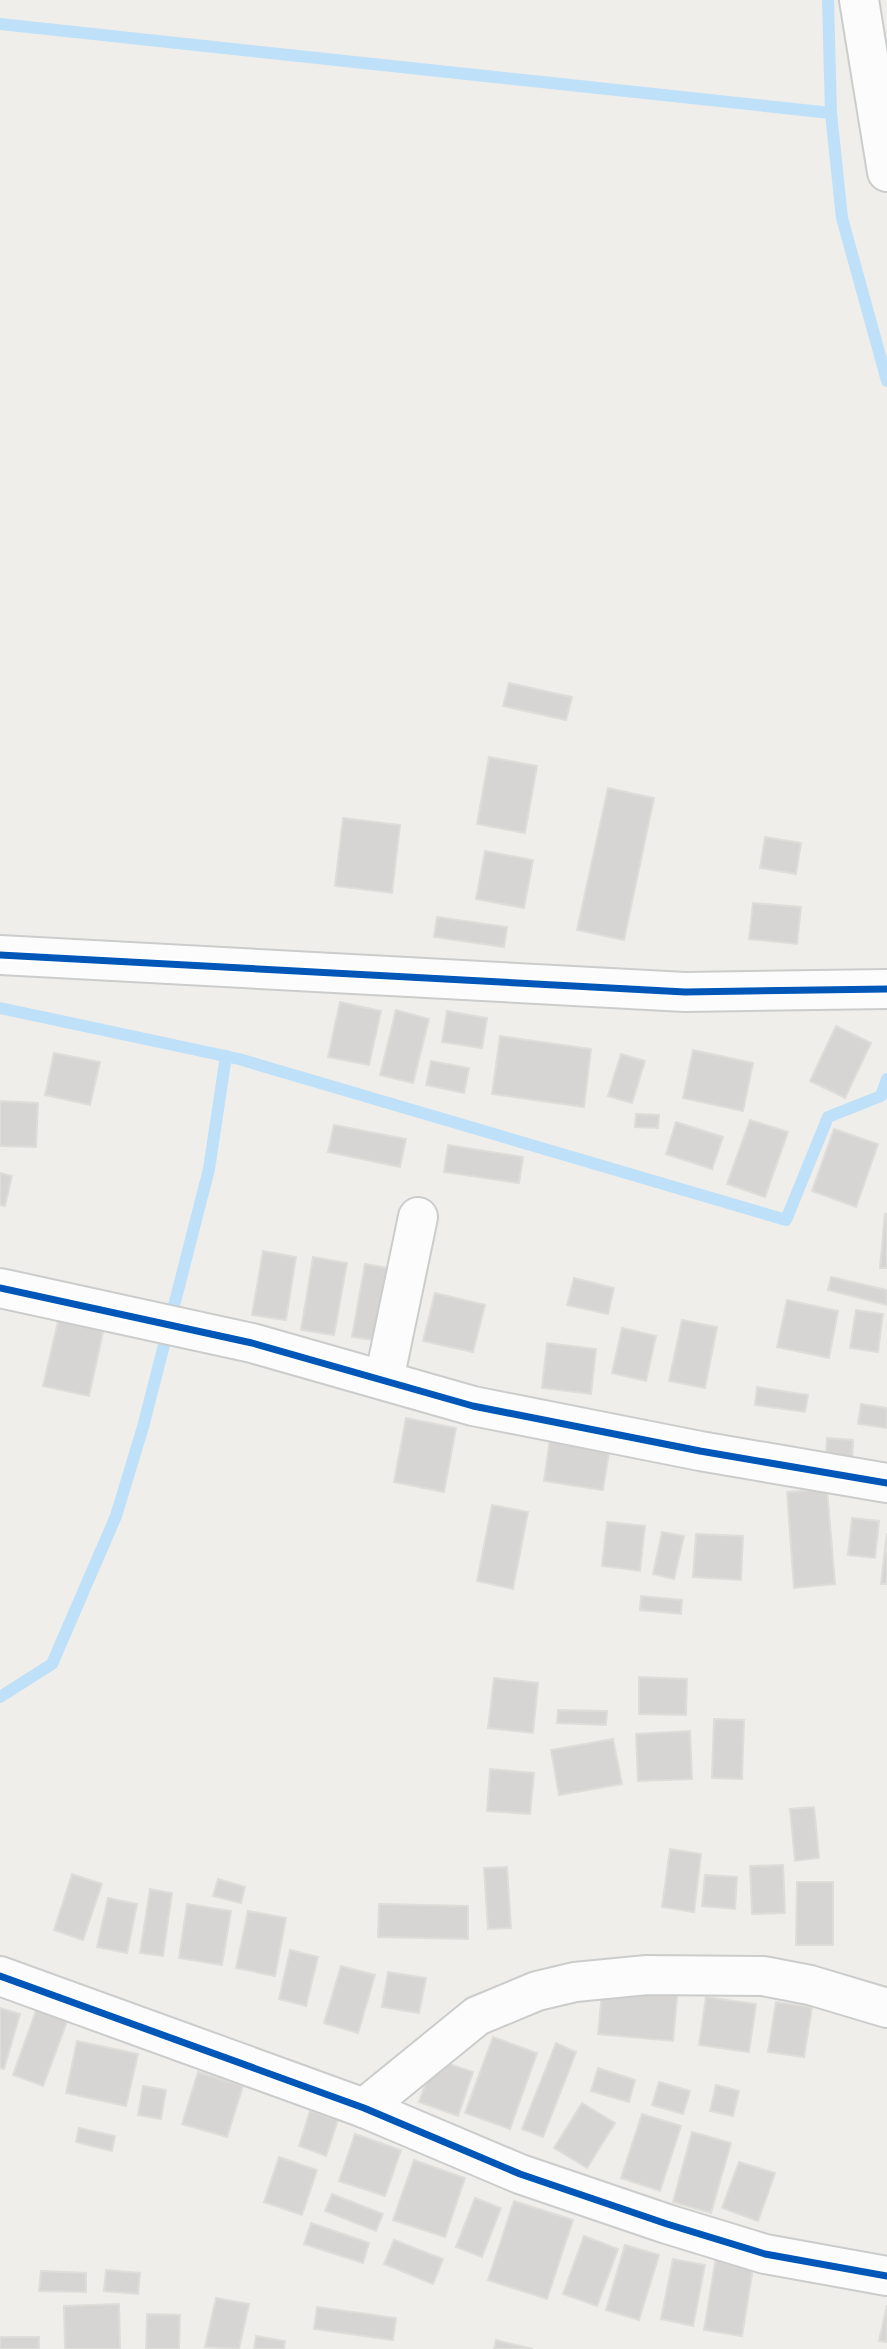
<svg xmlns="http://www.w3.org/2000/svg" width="887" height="2349" viewBox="0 0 887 2349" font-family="Inter,sans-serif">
	<rect width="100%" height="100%" fill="#efeeea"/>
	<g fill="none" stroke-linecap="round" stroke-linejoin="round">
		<!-- stream -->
		<g stroke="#bfe0f9" stroke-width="12">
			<polyline points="828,0 831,113 842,218 887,381"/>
			<polyline points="0,24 831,113"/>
			<polyline points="0,1008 239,1059 786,1220 828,1117 881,1096 887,1079"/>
			<polyline points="0,1697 52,1664 116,1516 143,1427 209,1169 226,1056"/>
		</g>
	</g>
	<!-- building -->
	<g fill="#d6d5d3" stroke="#deddd9" stroke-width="2">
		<polygon points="509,683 572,697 566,720 503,706"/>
		<polygon points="489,757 537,766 525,833 477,824"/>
		<polygon points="608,788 654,798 624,940 577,930"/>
		<polygon points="343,818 400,825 392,893 335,886"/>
		<polygon points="765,837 801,843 796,874 760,868"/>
		<polygon points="485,851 533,860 524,908 476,899"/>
		<polygon points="753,903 801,907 797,944 749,939"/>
		<polygon points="437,917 507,927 504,947 434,937"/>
		<polygon points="340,1002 381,1011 369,1065 328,1057"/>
		<polygon points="396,1010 429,1019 413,1083 380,1075"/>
		<polygon points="447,1011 487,1018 482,1048 442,1042"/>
		<polygon points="836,1026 871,1043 845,1098 810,1081"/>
		<polygon points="500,1036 591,1049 584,1107 492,1094"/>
		<polygon points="693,1050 753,1063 743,1111 683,1098"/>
		<polygon points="54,1053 100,1062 90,1105 45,1095"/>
		<polygon points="621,1054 645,1061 632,1103 608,1096"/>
		<polygon points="431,1061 469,1068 464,1093 426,1085"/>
		<polygon points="0,1101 38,1103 36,1147 0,1146"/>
		<polygon points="636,1114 659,1115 658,1128 635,1127"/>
		<polygon points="750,1120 788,1132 765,1197 727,1184"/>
		<polygon points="676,1122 723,1137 712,1169 666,1154"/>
		<polygon points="334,1125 406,1139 400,1167 328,1152"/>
		<polygon points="834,1129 878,1144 856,1207 812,1191"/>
		<polygon points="448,1145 523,1157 519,1183 444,1172"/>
		<polygon points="0,1173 12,1176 5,1206 0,1205"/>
		<polygon points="885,1214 887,1214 887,1268 880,1268"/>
		<polygon points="263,1251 296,1257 286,1320 252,1315"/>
		<polygon points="313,1257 347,1263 334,1335 301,1330"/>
		<polygon points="365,1264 393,1269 380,1341 352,1337"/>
		<polygon points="831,1277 887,1290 887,1305 828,1290"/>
		<polygon points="574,1278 614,1288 608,1314 567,1305"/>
		<polygon points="435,1293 485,1305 473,1352 423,1341"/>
		<polygon points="787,1300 838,1311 829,1358 777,1347"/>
		<polygon points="856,1310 883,1314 878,1352 850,1348"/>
		<polygon points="60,1313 105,1323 89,1396 43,1386"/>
		<polygon points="682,1320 717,1327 705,1388 669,1381"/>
		<polygon points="622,1328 656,1336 646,1381 612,1373"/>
		<polygon points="547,1343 596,1349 591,1394 542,1388"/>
		<polygon points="757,1387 808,1395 805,1412 755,1405"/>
		<polygon points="861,1404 887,1408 887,1428 858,1424"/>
		<polygon points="406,1418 456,1428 444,1492 394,1482"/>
		<polygon points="550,1438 610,1446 603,1490 544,1481"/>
		<polygon points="827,1438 853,1440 852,1468 825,1467"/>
		<polygon points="827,1489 835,1584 794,1588 787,1492"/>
		<polygon points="492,1505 528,1512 513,1589 477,1581"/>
		<polygon points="852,1518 879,1521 875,1558 848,1555"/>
		<polygon points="607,1522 645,1526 640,1571 602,1566"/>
		<polygon points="662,1532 684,1536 674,1579 653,1574"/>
		<polygon points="887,1533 887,1584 881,1584"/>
		<polygon points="696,1534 743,1536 741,1580 693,1577"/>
		<polygon points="641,1596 682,1600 681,1614 640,1610"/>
		<polygon points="639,1677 687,1679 686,1715 639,1714"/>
		<polygon points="494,1678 538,1683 533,1733 488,1728"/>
		<polygon points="558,1710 607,1711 606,1725 557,1723"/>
		<polygon points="714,1719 744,1720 742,1779 712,1778"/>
		<polygon points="690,1731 692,1779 638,1781 636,1734"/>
		<polygon points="613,1739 622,1784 559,1795 551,1750"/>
		<polygon points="490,1769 534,1773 530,1814 487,1811"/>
		<polygon points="814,1807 819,1858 795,1861 790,1809"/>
		<polygon points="670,1849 701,1854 694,1912 662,1907"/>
		<polygon points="783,1865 785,1913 752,1914 750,1866"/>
		<polygon points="507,1867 511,1928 488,1929 484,1868"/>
		<polygon points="72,1874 102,1884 83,1940 54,1930"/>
		<polygon points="705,1875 737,1877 735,1909 702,1906"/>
		<polygon points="218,1879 245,1887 241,1903 213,1896"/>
		<polygon points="797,1882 833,1882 833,1945 796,1945"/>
		<polygon points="150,1889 172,1893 163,1956 140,1953"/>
		<polygon points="108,1898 137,1904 127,1953 97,1947"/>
		<polygon points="187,1904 231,1911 222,1965 179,1958"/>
		<polygon points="379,1904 468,1906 468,1939 378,1937"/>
		<polygon points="248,1911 286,1918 275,1976 236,1968"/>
		<polygon points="290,1950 318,1957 306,2006 279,1999"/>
		<polygon points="341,1966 375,1975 358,2033 324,2023"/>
		<polygon points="388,1972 426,1978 419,2013 382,2007"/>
		<polygon points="603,1982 678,1988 673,2041 598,2034"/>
		<polygon points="706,1997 756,2004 749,2052 699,2045"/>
		<polygon points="776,2002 812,2007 804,2057 768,2052"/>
		<polygon points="0,2008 20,2014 4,2069 0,2068"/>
		<polygon points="37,2008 68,2019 43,2086 13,2075"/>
		<polygon points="493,2037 537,2053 510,2129 465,2113"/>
		<polygon points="77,2041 138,2054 126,2106 66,2093"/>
		<polygon points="556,2043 576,2052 543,2137 522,2129"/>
		<polygon points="435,2059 473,2072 458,2116 419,2102"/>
		<polygon points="598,2068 635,2080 629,2102 591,2091"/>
		<polygon points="198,2072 243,2086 227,2137 182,2124"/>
		<polygon points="659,2082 690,2091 683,2114 652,2105"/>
		<polygon points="716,2085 739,2091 733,2116 710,2111"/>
		<polygon points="143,2086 166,2090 161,2119 138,2115"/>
		<polygon points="582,2103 615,2123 587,2168 554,2148"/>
		<polygon points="310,2111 338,2120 326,2156 299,2146"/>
		<polygon points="642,2114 681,2126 660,2191 621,2178"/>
		<polygon points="79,2128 115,2136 112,2151 76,2142"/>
		<polygon points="692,2132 731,2143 711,2213 673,2202"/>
		<polygon points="355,2134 401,2150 385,2196 339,2181"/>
		<polygon points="279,2157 317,2170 302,2215 264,2202"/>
		<polygon points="414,2160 465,2178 445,2237 393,2220"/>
		<polygon points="739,2162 775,2173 758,2221 722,2208"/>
		<polygon points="332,2194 383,2214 376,2231 325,2211"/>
		<polygon points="475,2198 501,2208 482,2257 456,2247"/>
		<polygon points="514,2201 573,2220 547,2299 488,2280"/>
		<polygon points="311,2223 369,2243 363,2263 304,2244"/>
		<polygon points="584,2236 618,2249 597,2306 563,2294"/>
		<polygon points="394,2240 443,2259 433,2284 384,2264"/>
		<polygon points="625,2245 659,2255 639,2320 606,2310"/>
		<polygon points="716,2257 754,2262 742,2336 704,2330"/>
		<polygon points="673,2259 705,2265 693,2326 661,2319"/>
		<polygon points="106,2270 140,2273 138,2294 104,2291"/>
		<polygon points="41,2271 86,2273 86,2292 39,2291"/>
		<polygon points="216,2298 249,2304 239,2349 205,2347"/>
		<polygon points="119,2304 120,2349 65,2349 64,2306"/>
		<polygon points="887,2305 887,2342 879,2341"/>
		<polygon points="317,2307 396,2318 393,2340 314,2329"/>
		<polygon points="147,2314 180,2315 179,2349 146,2349"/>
		<polygon points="256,2336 285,2341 284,2349 254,2349"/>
		<rect x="0" y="2337" width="39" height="12"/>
		<polygon points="496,2340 533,2349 494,2349"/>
	</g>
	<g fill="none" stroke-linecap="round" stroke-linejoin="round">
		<!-- minor casing -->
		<g stroke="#cbcccc" stroke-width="42">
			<g id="minor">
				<polyline points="859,0 887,172"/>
				<polyline points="0,955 685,992 887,989"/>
				<polyline points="0,1288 252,1343 473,1406 700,1451 887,1483"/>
				<polyline points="384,1380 418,1217"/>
				<polyline points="0,1976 364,2108 520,2174 667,2224 765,2254 887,2276"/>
				<polyline points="364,2108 477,2016 537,1991 575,1982 647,1975 763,1976 810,1985 887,2008"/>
			</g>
		</g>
		<!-- minor -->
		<use href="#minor" stroke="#fdfcfc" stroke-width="38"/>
		<!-- cycleway casing -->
		<g stroke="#fff" stroke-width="11">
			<g id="cycleway">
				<polyline points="0,955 685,992 887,989"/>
				<polyline points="0,1288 252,1343 473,1406 700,1451 887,1483"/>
				<polyline points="0,1976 364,2108 520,2174 667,2224 765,2254 887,2276"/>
			</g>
		</g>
		<!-- cycleway -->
		<use href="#cycleway" stroke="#0057b8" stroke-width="7"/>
	</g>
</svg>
